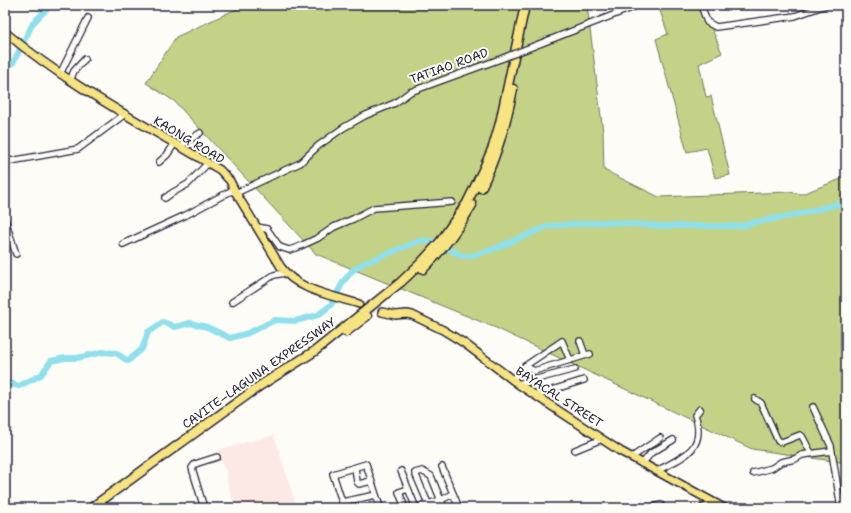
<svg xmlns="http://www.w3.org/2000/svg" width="851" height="513" viewBox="0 0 851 513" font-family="'Shantell Sans',sans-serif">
	<rect width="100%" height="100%" fill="#fdfcf7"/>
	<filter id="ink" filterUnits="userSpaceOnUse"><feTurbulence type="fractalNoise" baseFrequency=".025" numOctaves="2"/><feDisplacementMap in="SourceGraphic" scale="8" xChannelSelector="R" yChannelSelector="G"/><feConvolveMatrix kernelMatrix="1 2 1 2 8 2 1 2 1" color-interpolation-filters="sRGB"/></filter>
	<g filter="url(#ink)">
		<!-- built -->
		<polygon fill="#fce9e4" points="274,435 297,508 235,508 227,481 227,468 224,469 218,450"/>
		<!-- green -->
		<g fill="#c3d286" stroke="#727a60">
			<polygon points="245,5 413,5 420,8 471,7 472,5 587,5 603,132 604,170 659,197 789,192 802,194 846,177 846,463 752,449 496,328 316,254 174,101 146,83 176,37"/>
			<polygon points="658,5 702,5 722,53 699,64 706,97 711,96 730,175 715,178 707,148 687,152 656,39 668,34"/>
		</g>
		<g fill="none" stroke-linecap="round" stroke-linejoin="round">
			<!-- river -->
			<g stroke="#8fe0eb" stroke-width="6">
				<polyline points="5,67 13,63 33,23 51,5"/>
				<polyline points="5,382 19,386 41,375 51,361 65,358 77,358 103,352 116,353 128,361 142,349 148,332 163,322 175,327 190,323 207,327 230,338 248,333 275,320 295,321 318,315 331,305 343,282 352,271 364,263 422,240 436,242 462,256 471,256 494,249 548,226 606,222 661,226 743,226 751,223 795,215 846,202"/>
			</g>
			<!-- major-tunnel -->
			<polyline stroke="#d1d0d1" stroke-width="7" stroke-dasharray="7 3.5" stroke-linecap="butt" points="359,304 382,312"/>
			<!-- minor casing -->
			<g stroke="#22223b" stroke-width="8">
				<g id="minor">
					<polyline points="701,5 707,22 716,27 795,16 826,5"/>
					<polyline points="534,46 639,5"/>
					<polyline points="60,74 88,18"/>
					<polyline points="70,81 74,71 85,59"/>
					<polyline points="180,146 200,133"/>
					<polyline points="5,162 78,149 125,114"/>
					<polyline points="159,162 167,155 175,143"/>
					<polyline points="165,198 172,193 188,184 208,163"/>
					<polyline points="5,220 16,254"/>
					<polyline points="257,227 267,229 280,247 289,250 296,248 318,238 334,227 353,219 374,208 452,202"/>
					<polyline points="123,244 186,215 231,191 236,193 300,163 318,146 343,128 364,116 395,103 410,92 503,58"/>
					<polyline points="232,302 274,275 285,273"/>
					<polyline points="580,341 585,355"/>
					<polyline points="525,366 562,341 570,360"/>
					<polyline points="512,380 525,366 534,371 590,354"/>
					<polyline points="518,384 575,369"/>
					<polyline points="536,395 584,380"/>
					<polyline points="755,399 761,403 778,441 782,442 800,435 802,436 811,453"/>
					<polyline points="813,407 831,446 841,508"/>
					<polyline points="575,450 602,439"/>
					<polyline points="632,457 660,438"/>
					<polyline points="642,464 651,453 673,440"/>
					<polyline points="442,467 459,508"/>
					<polyline points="355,468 357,482 359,484 371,481"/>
					<polyline points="401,471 416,508"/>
					<path d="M657,471c25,-14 50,-21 38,-56l5,-6"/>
					<polyline points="753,473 772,468 781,462 795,459 802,455 831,451"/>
					<polyline points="376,495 342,502 333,474 366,464 380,507"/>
					<polyline points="204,508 192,468 195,464 217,457"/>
					<polyline points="405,508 399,492 408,489"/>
					<polyline points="414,508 441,500 453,494"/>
					<polyline points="430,508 415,473 422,471 431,476 444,508"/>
					<polyline points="648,508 661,505 662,508"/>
				</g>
			</g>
			<!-- major casing -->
			<g stroke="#22223b" stroke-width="10">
				<g id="major">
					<path d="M5,32c65,55 142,94 215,138l10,11 6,12 45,74c17,24 51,28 78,37"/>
					<polyline points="382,312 395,315 407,314 412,315 443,330 464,343 518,384 620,451 724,508"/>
					<polyline points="703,508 717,504"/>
				</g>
			</g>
			<!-- highway casing -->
			<g stroke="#22223b" stroke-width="11">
				<g id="highway">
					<path d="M481,188c16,-32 25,-64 32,-99"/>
					<path d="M423,269c20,-19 35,-40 49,-64"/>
					<polyline points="346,332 367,316"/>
					<polyline points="91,508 261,385 315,351 401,282 421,263 440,242 467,203 484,168 493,147 500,123 525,5"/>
				</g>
			</g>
			<!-- minor -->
			<use href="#minor" stroke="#fdfcf7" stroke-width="5.5"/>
			<!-- major -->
			<use href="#major" stroke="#f6e381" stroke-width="7"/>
			<!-- highway -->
			<use href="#highway" stroke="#f6e381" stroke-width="8"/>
			<!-- minor-bridge casing -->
			<g stroke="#22223b" stroke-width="8" stroke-linecap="butt">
				<polyline id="minor-bridge" points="503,58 534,46"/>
			</g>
			<!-- minor-bridge -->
			<use href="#minor-bridge" stroke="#fdfcf7" stroke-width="5.5"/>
		</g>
	</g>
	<g text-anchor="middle" stroke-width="4" stroke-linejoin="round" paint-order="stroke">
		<!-- street labels -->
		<g font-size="12" fill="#22223b" stroke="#fdfcf7">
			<text transform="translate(449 66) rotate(-20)" y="4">TATIAO ROAD</text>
			<text transform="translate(189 140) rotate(31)" y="4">KAONG ROAD</text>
			<text transform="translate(259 373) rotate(-35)" y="4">CAVITE–LAGUNA EXPRESSWAY</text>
			<text transform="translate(559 397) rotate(33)" y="4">BAYACAL STREET</text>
		</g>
	</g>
	<!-- margin -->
	<rect width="851" height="513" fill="none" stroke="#fdfcf7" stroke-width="20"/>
	<rect x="10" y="10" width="831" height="493" fill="none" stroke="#22223b" stroke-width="1.5" filter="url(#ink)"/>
</svg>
